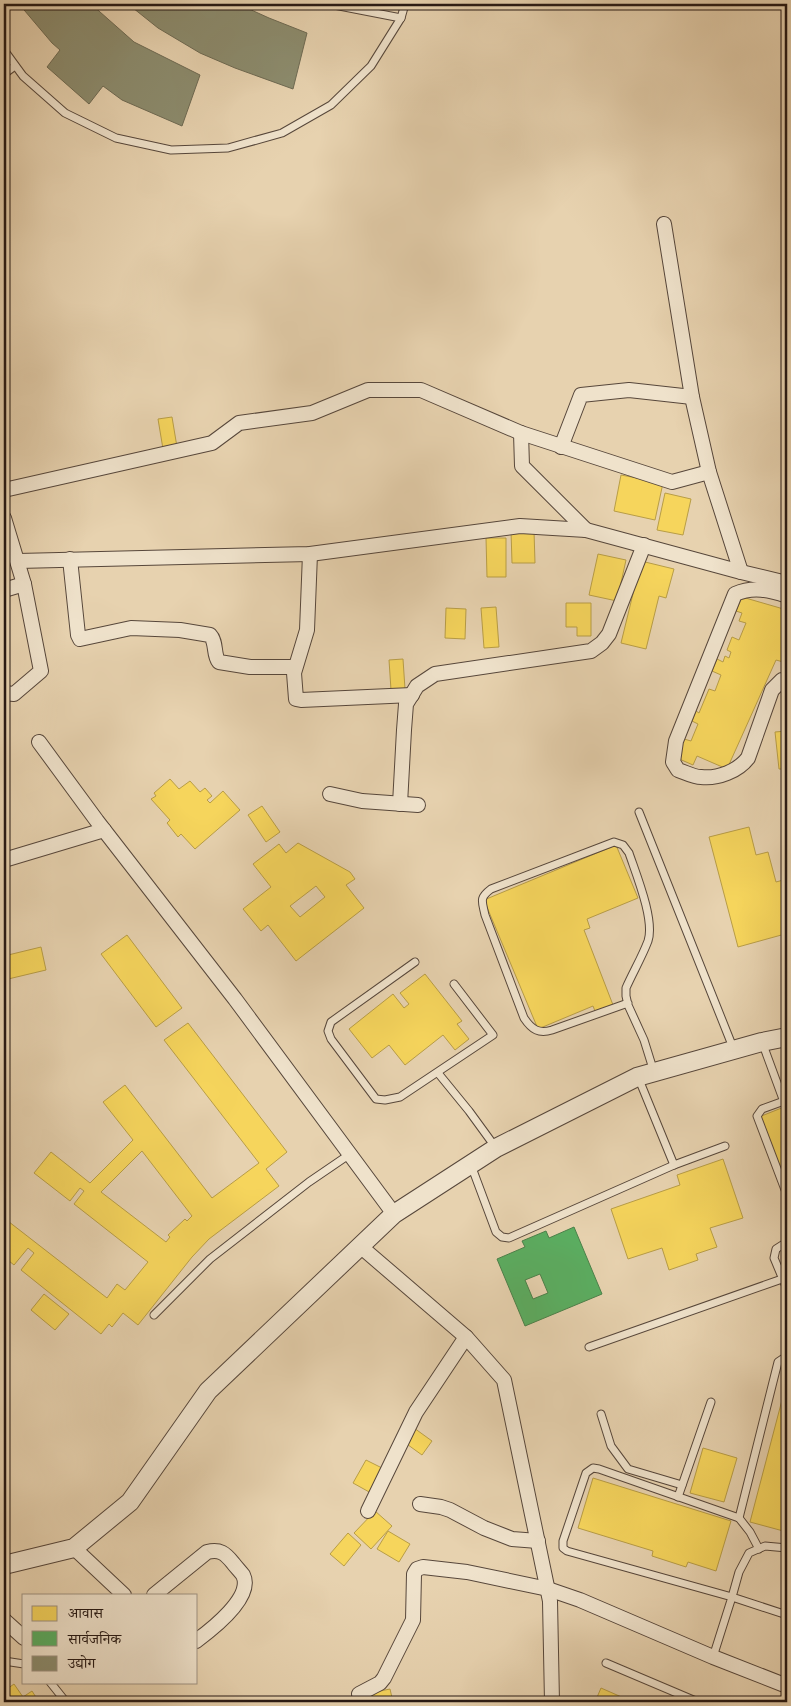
<svg xmlns="http://www.w3.org/2000/svg" width="791" height="1706" viewBox="0 0 791 1706" font-family="'Old Standard TT','Noto Serif Devanagari',serif">
	<rect width="100%" height="100%" fill="#e7d2af"/>
	<filter id="stains"><feTurbulence type="fractalNoise" baseFrequency=".004" numOctaves="4"/><feColorMatrix values="0 0 0 0 .2 0 0 0 0 .09 0 0 0 0 .02 0 0 0 .5 -.17"/></filter>
	<radialGradient id="worn" r=".72"><stop offset=".6" stop-color="#630" stop-opacity="0"/><stop offset="1" stop-color="#630" stop-opacity=".3"/></radialGradient>
	<!-- homes -->
	<g fill="#f6d55c" stroke="#b89d46" fill-rule="evenodd">
		<polygon points="172,417 177,447 163,449 158,419"/>
		<polygon points="621,475 663,483 655,520 614,511"/>
		<polygon points="665,493 691,499 683,535 657,530"/>
		<polygon points="511,531 534,531 535,563 512,563"/>
		<polygon points="486,538 506,538 506,577 487,577"/>
		<polygon points="598,554 626,560 617,601 589,595"/>
		<polygon points="641,561 674,569 666,598 659,596 646,649 621,643"/>
		<polygon points="742,597 787,610 787,663 776,660 727,769 697,756 693,765 677,758 684,739 691,741 698,724 692,721 696,711 699,713 709,689 715,691 721,675 712,671 717,659 723,662 725,656 729,658 731,652 727,650 732,637 739,640 746,623 739,621 742,613 736,611"/>
		<polygon points="566,603 591,603 591,636 577,636 577,627 566,627"/>
		<polygon points="496,607 499,647 484,648 481,608"/>
		<polygon points="446,608 466,609 465,639 445,638"/>
		<polygon points="403,659 405,689 391,690 389,660"/>
		<polygon points="786,727 787,727 787,769 779,769 775,732 786,731"/>
		<polygon points="170,779 179,789 190,781 200,792 205,788 212,796 207,800 210,803 223,791 240,810 195,849 181,834 178,837 167,823 170,820 151,799 156,796 154,793"/>
		<polygon points="262,806 280,832 266,842 248,815"/>
		<polygon points="749,827 756,855 768,852 776,882 787,879 787,944 785,934 738,947 709,837"/>
		<path d="M298,843l52,29 5,7 -9,6 18,23 -68,53 -28,-36 -7,6 -18,-22 28,-22 -18,-23 26,-20 7,9zM316,886l9,11 -25,20 -10,-11z"/>
		<polygon points="616,845 638,898 587,919 590,928 584,930 613,1005 595,1011 593,1006 538,1029 484,900"/>
		<polygon points="127,935 182,1008 156,1027 101,954"/>
		<polygon points="41,947 46,970 4,980 4,956"/>
		<polygon points="425,974 462,1021 457,1024 469,1039 455,1050 443,1035 405,1065 389,1045 372,1058 349,1029 393,994 404,1008 409,1004 400,993"/>
		<path d="M188,1023l99,129 -21,17 13,17 -70,53 -17,18 -54,68 -15,-12 -11,14 -3,-3 -8,10 -80,-64 13,-17 -6,-5 -14,17 -10,-8v-39l103,80 10,-14 8,6 23,-28 -74,-58 10,-13 -4,-3 -10,13 -36,-28 17,-21 39,31 43,-43 -30,-38 22,-17 87,113 47,-35 -95,-123zM142,1151l50,65 -5,5 -2,-2 -17,16 2,2 -4,5 -65,-50z"/>
		<polygon points="784,1107 787,1116 787,1185 759,1117"/>
		<polygon points="723,1159 743,1218 710,1228 717,1247 696,1254 698,1260 669,1270 662,1248 628,1259 611,1209 680,1185 677,1175"/>
		<polygon points="44,1294 69,1314 55,1330 31,1310"/>
		<polygon points="787,1381 787,1532 750,1522"/>
		<polygon points="414,1428 432,1441 422,1455 404,1442"/>
		<polygon points="703,1448 737,1458 724,1502 690,1493"/>
		<polygon points="366,1460 384,1469 371,1493 353,1483"/>
		<polygon points="593,1478 731,1521 716,1571 688,1562 686,1567 652,1556 653,1551 578,1528"/>
		<polygon points="375,1511 392,1526 371,1549 354,1533"/>
		<polygon points="388,1531 410,1544 399,1562 377,1549"/>
		<polygon points="348,1533 361,1545 344,1566 330,1554"/>
		<polygon points="4,1684 7,1689 14,1684 23,1697 32,1691 39,1702 4,1702"/>
		<polygon points="601,1688 633,1702 595,1702"/>
		<polygon points="390,1689 393,1702 363,1702 361,1695"/>
	</g>
	<!-- public -->
	<path fill="#5aae61" stroke="#4b814a" fill-rule="evenodd" d="M574,1227l28,67 -77,32 -28,-67 28,-12 -3,-6 24,-10 3,7zM540,1274l8,19 -15,6 -8,-19z"/>
	<!-- industry -->
	<g fill="#8c8c6e" stroke="#6e6a53">
		<polygon points="19,4 91,4 134,42 200,75 182,126 122,100 103,86 89,104 47,67 60,50 52,43"/>
		<polygon points="128,4 238,4 269,18 307,33 293,89 235,68 200,53 158,28"/>
	</g>
	<g fill="none" stroke-linecap="round" stroke-linejoin="round">
		<!-- service casing -->
		<g stroke="#57473b" stroke-width="9">
			<g id="service">
				<polyline points="329,4 401,18"/>
				<polyline points="4,50 23,76 65,113 116,138 171,150 228,148 282,133 331,105 371,66 401,18 405,4"/>
				<polyline points="4,74 15,66"/>
				<polyline points="639,812 734,1050"/>
				<polyline points="415,962 331,1022 328,1031 331,1039 376,1099 385,1100 400,1097 493,1035 454,984"/>
				<path d="M628,1003l-76,27c-13,4 -20,0 -28,-12l-39,-103c-3,-14 -6,-17 6,-26l123,-47 9,3 6,8c7,21 26,67 19,88 -6,16 -15,31 -22,47v8l2,9 16,35 10,32"/>
				<polyline points="762,1042 787,1110"/>
				<polyline points="438,1073 469,1111 496,1148"/>
				<polyline points="638,1077 674,1165"/>
				<polyline points="784,1101 762,1109 757,1116 787,1195"/>
				<polyline points="471,1165 496,1232 502,1237 509,1238 674,1165 725,1146"/>
				<polyline points="787,1242 776,1249 774,1258 787,1289"/>
				<polyline points="154,1315 210,1259 309,1182 350,1154"/>
				<polyline points="589,1347 782,1279"/>
				<polyline points="601,1414 611,1446 628,1469 682,1485"/>
				<polyline points="678,1497 711,1402"/>
				<polyline points="739,1518 778,1362 787,1356"/>
				<polyline points="787,1548 765,1546 749,1553 739,1572 732,1597 787,1615"/>
				<polyline points="713,1657 732,1597 567,1551 563,1548 563,1541 586,1473 593,1468 599,1469 739,1518 750,1532 759,1549"/>
				<polyline points="4,1661 24,1664"/>
				<polyline points="606,1663 698,1702"/>
				<polyline points="50,1682 66,1702"/>
			</g>
		</g>
		<!-- minor casing -->
		<g stroke="#57473b" stroke-width="16">
			<g id="minor">
				<polyline points="664,224 692,397 709,472 741,572"/>
				<polyline points="521,433 522,466 586,530"/>
				<polyline points="561,447 581,395 629,390 692,397"/>
				<polyline points="4,490 212,443 239,423 312,413 368,390 421,390 521,433 672,482 709,472"/>
				<polyline points="4,518 24,584 41,671 14,694 4,693"/>
				<polyline points="310,554 307,630 294,673 296,699 301,700 412,695"/>
				<path d="M70,559l8,76 2,4 51,-11 49,2 30,5c7,7 3,20 9,27l31,5h45"/>
				<polyline points="18,561 310,554 520,526 586,530 741,572 787,583"/>
				<polyline points="4,590 24,584"/>
				<path d="M787,596c-17,-6 -34,-10 -52,-2l-59,147 -3,21 5,8c7,2 15,7 23,7 17,2 37,-6 47,-19l24,-68 10,-10h5"/>
				<polyline points="39,742 97,821 235,999 394,1214"/>
				<polyline points="330,794 362,801 418,805"/>
				<polyline points="400,804 404,730 406,704 417,686 435,674 591,651 602,643 609,634 644,545"/>
				<polyline points="4,860 104,830"/>
				<polyline points="360,1246 466,1337 504,1380 550,1601 552,1702"/>
				<polyline points="420,1504 441,1507 450,1510 484,1528 512,1539 538,1541"/>
				<polyline points="368,1511 416,1412 466,1337"/>
				<polyline points="74,1548 124,1595"/>
				<path d="M154,1595l53,-43c13,-3 18,1 26,11 3,4 7,8 10,12 11,22 -32,55 -47,66"/>
				<polyline points="4,1620 24,1638"/>
				<polyline points="359,1694 380,1683 384,1678 413,1620 414,1574 417,1569 423,1567 467,1572 548,1589 580,1600 713,1657 787,1686"/>
			</g>
		</g>
		<!-- tertiary casing -->
		<g stroke="#57473b" stroke-width="20">
			<polyline id="tertiary" points="4,1565 74,1548 130,1502 208,1391 394,1214 496,1148 637,1077 762,1042 787,1037"/>
		</g>
		<!-- service -->
		<use href="#service" stroke="#efe2cb" stroke-width="7"/>
		<!-- minor -->
		<use href="#minor" stroke="#efe2cb" stroke-width="14"/>
		<!-- tertiary -->
		<use href="#tertiary" stroke="#efe2cb" stroke-width="18"/>
	</g>
	<!-- margin -->
	<rect width="791" height="1706" fill="none" stroke="#e7d2af" stroke-width="20"/>
	<rect x="5" y="5" width="781" height="1696" fill="none" stroke="#271914" stroke-width="2.5"/>
	<rect x="10" y="10" width="771" height="1686" fill="none" stroke="#271914"/>
	<!-- legend -->
	<rect x="22" y="1594" width="175" height="90" fill="#efe2cb" stroke="#9f9282"/>
	<rect x="32" y="1606" width="25" height="15" fill="#f6d55c" stroke="#9f9282"/>
	<text x="68" y="1618" font-size="15" fill="#271914">आवास</text>
	<rect x="32" y="1631" width="25" height="15" fill="#5aae61" stroke="#9f9282"/>
	<text x="68" y="1644" font-size="15" fill="#271914">सार्वजनिक</text>
	<rect x="32" y="1656" width="25" height="15" fill="#8c8c6e" stroke="#9f9282"/>
	<text x="68" y="1668" font-size="15" fill="#271914">उद्योग</text>
	<rect width="100%" height="100%" filter="url(#stains)"/>
	<rect width="100%" height="100%" fill="url(#worn)"/>
</svg>
